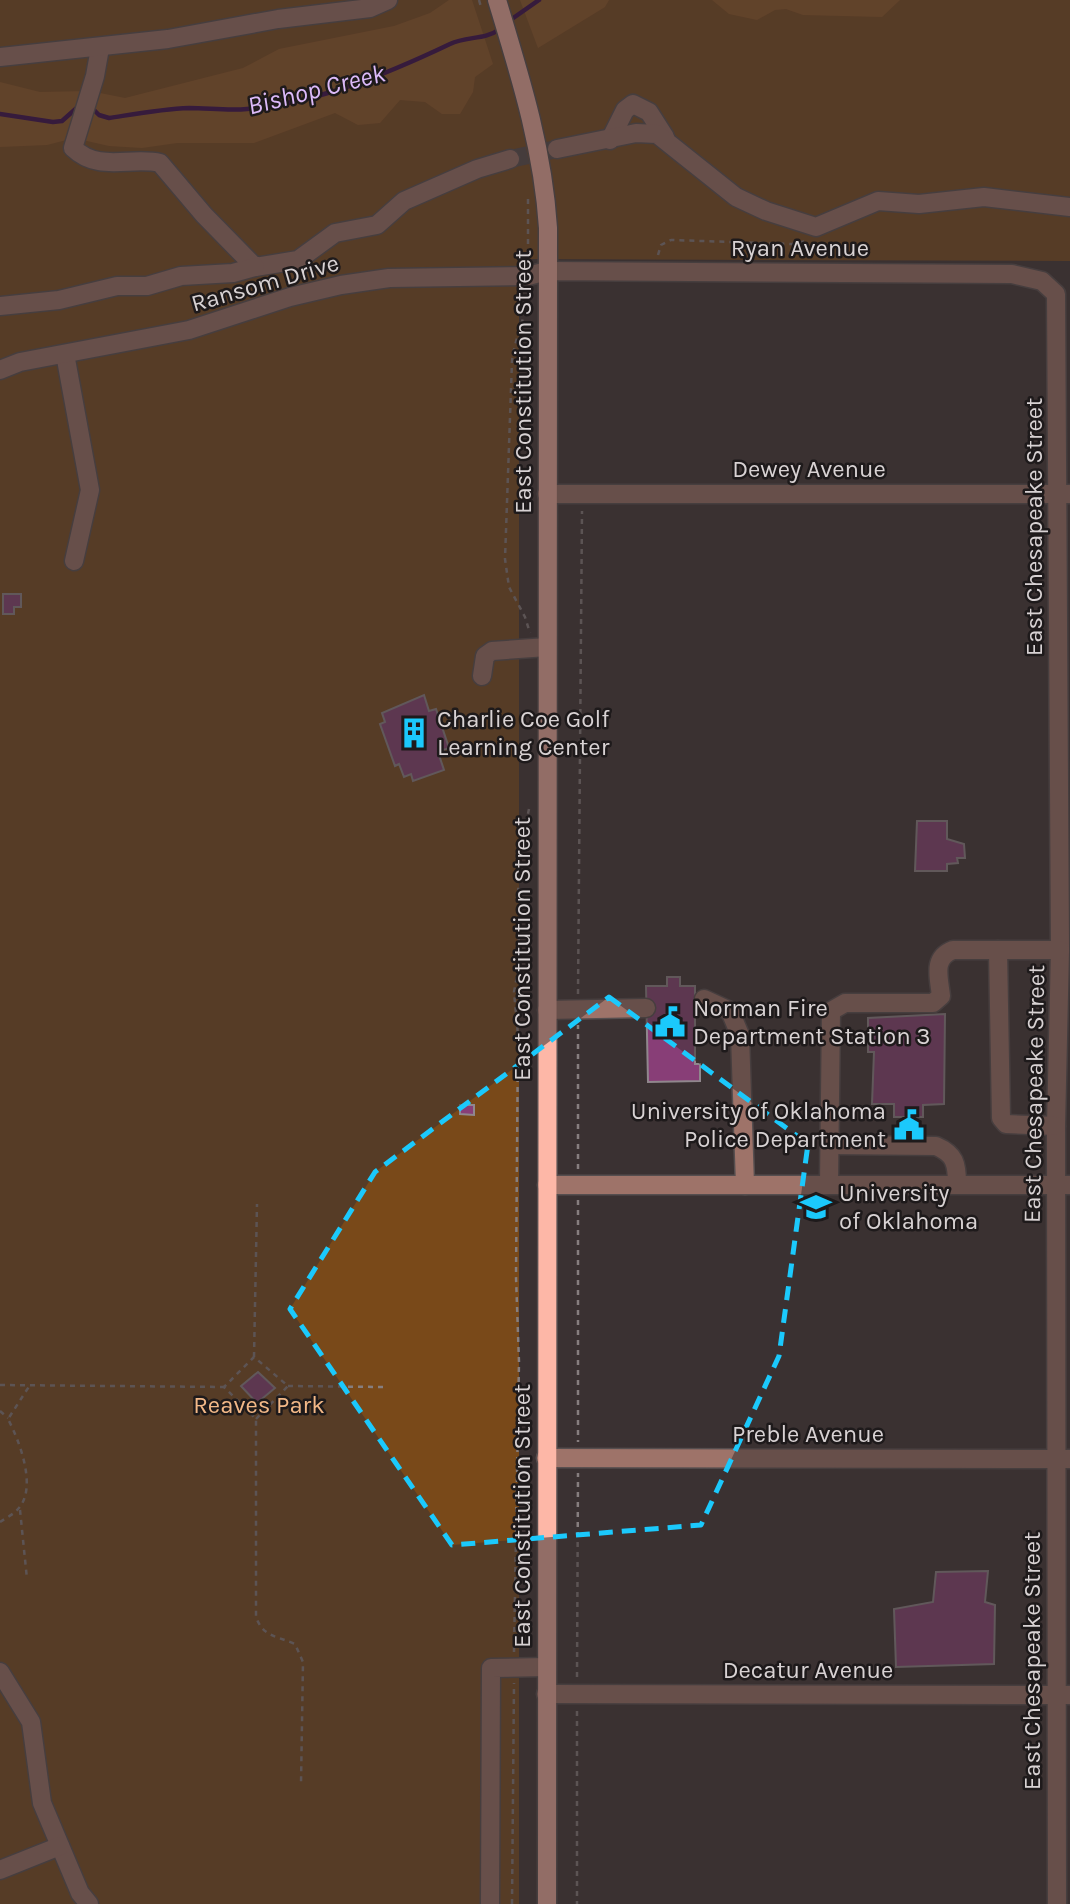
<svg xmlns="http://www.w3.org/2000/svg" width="1070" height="1904" viewBox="0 0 1070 1904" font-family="Karla,sans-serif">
	<rect width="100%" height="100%" fill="#3a3132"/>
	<!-- green -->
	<polygon fill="#794919" points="0,0 1070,0 1070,261 519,259 519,1904 0,1904"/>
	<!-- forest -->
	<g fill="#915923">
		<polygon points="449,0 472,0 493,64 475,77 473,92 460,114 442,114 425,102 400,100 380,123 358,125 335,113 254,143 177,143 142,148 109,146 74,138 47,145 0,147 0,82 40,92 90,91 125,98 243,68 279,49 394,26 430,13"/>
		<polygon points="520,0 609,0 605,7 538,48"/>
		<polygon points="712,0 900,0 882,17 803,15 786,9 775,10 757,20 729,14"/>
	</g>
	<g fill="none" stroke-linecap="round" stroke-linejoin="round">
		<!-- stream -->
		<g stroke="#31004b" stroke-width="4.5">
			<polyline points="509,21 539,0"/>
			<path d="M91,107l8,8 10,3c26,-4 53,-9 80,-10 19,0 39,3 58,1 70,-6 140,-35 203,-65 17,-8 35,-4 50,-15"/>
			<polyline points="0,114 53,122 62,121 80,105"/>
		</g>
	</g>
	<!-- building -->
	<g fill="#883e77" stroke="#90878d" stroke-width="2">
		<polygon points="3,594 21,594 21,607 14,607 14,614 3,614"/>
		<polygon points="424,695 429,711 436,709 449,748 438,752 444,770 413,781 411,774 404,777 399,764 395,766 380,724 385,722 382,713"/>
		<polygon points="917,821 947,821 947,839 964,844 965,858 957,858 958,863 947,864 947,871 915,871"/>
		<polygon points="667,977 680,977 680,986 695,986 695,1064 700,1064 700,1081 648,1082 646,986 667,986"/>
		<polygon points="945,1014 944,1104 923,1105 923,1117 894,1117 894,1104 872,1104 874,1052 868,1052 868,1018"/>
		<polygon points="460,1105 474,1105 474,1115 460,1114"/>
		<polygon points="258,1372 275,1388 257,1403 241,1386"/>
		<polygon points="988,1571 985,1602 995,1605 994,1664 896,1667 894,1609 933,1602 936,1572"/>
	</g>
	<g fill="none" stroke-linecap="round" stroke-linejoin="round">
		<!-- minor-tunnel -->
		<polyline stroke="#52494a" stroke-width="18" stroke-dasharray="18 9" stroke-linecap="butt" points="510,159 557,149"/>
		<!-- minor casing -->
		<g stroke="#564e4f" stroke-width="21">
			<g id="minor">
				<path d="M100,48l-5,28 -22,72c26,25 58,8 87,15l44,52 51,52 43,-7 37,-27 42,-8 27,-24 73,-32 33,-10"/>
				<polyline points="0,57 168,39 278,19 370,8 388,0"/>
				<polyline points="610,140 625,110 633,104 649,112 665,137"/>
				<polyline points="557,149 636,133 657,134 736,197 766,211 816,227 878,201 919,204 984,197 1070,207"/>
				<polyline points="0,306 59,300 117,286 147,286 181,276 233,273 255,267"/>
				<polyline points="65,354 90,490 74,561"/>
				<polyline points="0,370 20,362 189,330 290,297 341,285 389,278 528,276 547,271 1012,274 1042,281 1056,294 1060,950 1056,1126 1057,1904"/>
				<polyline points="547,494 1069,494"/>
				<polyline points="482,676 485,656 492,651 547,647"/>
				<polyline points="998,950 1001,1118 1006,1124 1056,1126"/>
				<polyline points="704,999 730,1011 740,1035 745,1185"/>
				<polyline points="547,1010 646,1008"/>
				<path d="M830,1145l106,1c19,8 21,18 21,38"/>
				<path d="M829,1184l2,-173 14,-8h88l8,-7c-2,-19 -9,-38 12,-46h107"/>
				<polyline points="547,1185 1070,1185"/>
				<polyline points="546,1458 1070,1459"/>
				<polyline points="0,1672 31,1722 42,1803 80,1893 89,1904"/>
				<polyline points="546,1694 1070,1695"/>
				<polyline points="0,1870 60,1846"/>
				<polyline points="490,1904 491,1668 546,1667"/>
			</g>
		</g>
		<!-- major casing -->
		<g stroke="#564e4f" stroke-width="21">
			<path id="major" d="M497,0c23,76 46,148 51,228l-1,1676"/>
		</g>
		<!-- path -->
		<g stroke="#867e7f" stroke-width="2.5" stroke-dasharray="5 5" stroke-linecap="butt">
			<polyline points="479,0 481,7"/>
			<polyline points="528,199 528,259"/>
			<polyline points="658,255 661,245 671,240 792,244 807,241"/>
			<path d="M528,290c-1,26 -13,46 -16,71l-7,198 4,28 16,30 5,16"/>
			<polyline points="578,994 582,511"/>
			<polyline points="578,1169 578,1025"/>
			<polyline points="578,1200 578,1442"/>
			<polyline points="254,1357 257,1204"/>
			<polyline points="0,1385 224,1387"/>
			<polyline points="288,1386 383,1387"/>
			<polyline points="0,1411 8,1418"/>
			<path d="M256,1419l32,-33 -34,-29 -30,30 32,32v198c7,20 21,19 39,27l8,18 -2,122"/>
			<polyline points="20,1510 27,1579"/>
			<path d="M0,1522c6,-4 14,-8 18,-13 20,-21 1,-69 -10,-90l22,-34"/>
			<polyline points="514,1652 519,1362 516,1277 518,1035 514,992 519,966 518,862 530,804"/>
			<polyline points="577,1677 578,1473"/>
			<polyline points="577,1711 577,1904"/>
			<polyline points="512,1904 514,1683"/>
		</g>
		<!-- minor -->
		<use href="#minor" stroke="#9e7369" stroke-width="18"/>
		<!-- major -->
		<use href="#major" stroke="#fdb7a7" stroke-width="18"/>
	</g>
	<!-- marked area -->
	<path d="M0 0H1070V1904H0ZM609,997l199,147 -29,212 -78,169 -249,20 -162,-236 85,-137z" fill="#3a3132" fill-opacity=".55" fill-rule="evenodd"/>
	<path fill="none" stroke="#1bc9fc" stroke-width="5" stroke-dasharray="14 9" stroke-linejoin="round" d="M609,997l199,147 -29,212 -78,169 -249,20 -162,-236 85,-137z"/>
	<!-- icons -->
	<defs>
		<g id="building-bare" transform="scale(2.415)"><path d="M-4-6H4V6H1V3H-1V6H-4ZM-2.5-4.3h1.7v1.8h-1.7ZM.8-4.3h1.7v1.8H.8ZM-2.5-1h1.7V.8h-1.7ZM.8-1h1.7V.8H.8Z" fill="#1bc9fc" stroke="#1e1a1b" stroke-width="2.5" paint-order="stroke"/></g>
		<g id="civic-bare" transform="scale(2.415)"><path d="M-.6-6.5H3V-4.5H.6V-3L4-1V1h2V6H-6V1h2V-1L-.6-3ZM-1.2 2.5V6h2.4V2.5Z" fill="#1bc9fc" stroke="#1e1a1b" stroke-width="2.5" paint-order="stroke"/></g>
		<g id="university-bare" transform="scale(2.415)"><path d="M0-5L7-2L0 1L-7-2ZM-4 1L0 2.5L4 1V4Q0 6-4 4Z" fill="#1bc9fc" stroke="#1e1a1b" stroke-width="2.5" paint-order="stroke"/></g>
	</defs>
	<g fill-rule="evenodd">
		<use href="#building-bare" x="414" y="733"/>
		<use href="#civic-bare" x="670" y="1022"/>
		<use href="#civic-bare" x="909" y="1125"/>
		<use href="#university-bare" x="816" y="1207"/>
	</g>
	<g text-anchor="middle" stroke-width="5" stroke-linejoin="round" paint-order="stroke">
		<!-- street labels -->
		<g font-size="24" fill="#d8d2d3" stroke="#1e1a1b">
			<text x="800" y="256">Ryan Avenue</text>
			<text transform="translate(265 283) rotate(-16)" y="8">Ransom Drive</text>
			<text transform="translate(523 382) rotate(-90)" y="8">East Constitution Street</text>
			<text x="809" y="477">Dewey Avenue</text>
			<text transform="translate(1034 527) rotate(-90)" y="8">East Chesapeake Street</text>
			<text transform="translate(522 949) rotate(-90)" y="8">East Constitution Street</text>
			<text transform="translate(1034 1094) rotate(-89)" y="8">East Chesapeake Street</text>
			<text x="808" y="1442">Preble Avenue</text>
			<text transform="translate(522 1516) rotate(-90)" y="8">East Constitution Street</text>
			<text transform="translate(1032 1661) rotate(-90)" y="8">East Chesapeake Street</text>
			<text x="808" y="1678">Decatur Avenue</text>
		</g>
		<!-- poi labels -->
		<g font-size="24" fill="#d8d2d3" stroke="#1e1a1b" text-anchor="start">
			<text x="437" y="727">Charlie Coe Golf<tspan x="437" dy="28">Learning Center</tspan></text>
			<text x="693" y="1016">Norman Fire<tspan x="693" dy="28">Department Station 3</tspan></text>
			<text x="886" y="1119" text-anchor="end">University of Oklahoma<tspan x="886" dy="28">Police Department</tspan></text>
			<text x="839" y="1201">University<tspan x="839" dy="28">of Oklahoma</tspan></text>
		</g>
		<!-- park labels -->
		<g font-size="24" fill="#f2b887" stroke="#1e1a1b">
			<text x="259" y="1413">Reaves Park</text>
		</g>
		<!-- water labels -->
		<g font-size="26" font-style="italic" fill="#dcbaf9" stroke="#1e1a1b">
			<text transform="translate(316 89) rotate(-14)" y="9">Bishop Creek</text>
		</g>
	</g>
</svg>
